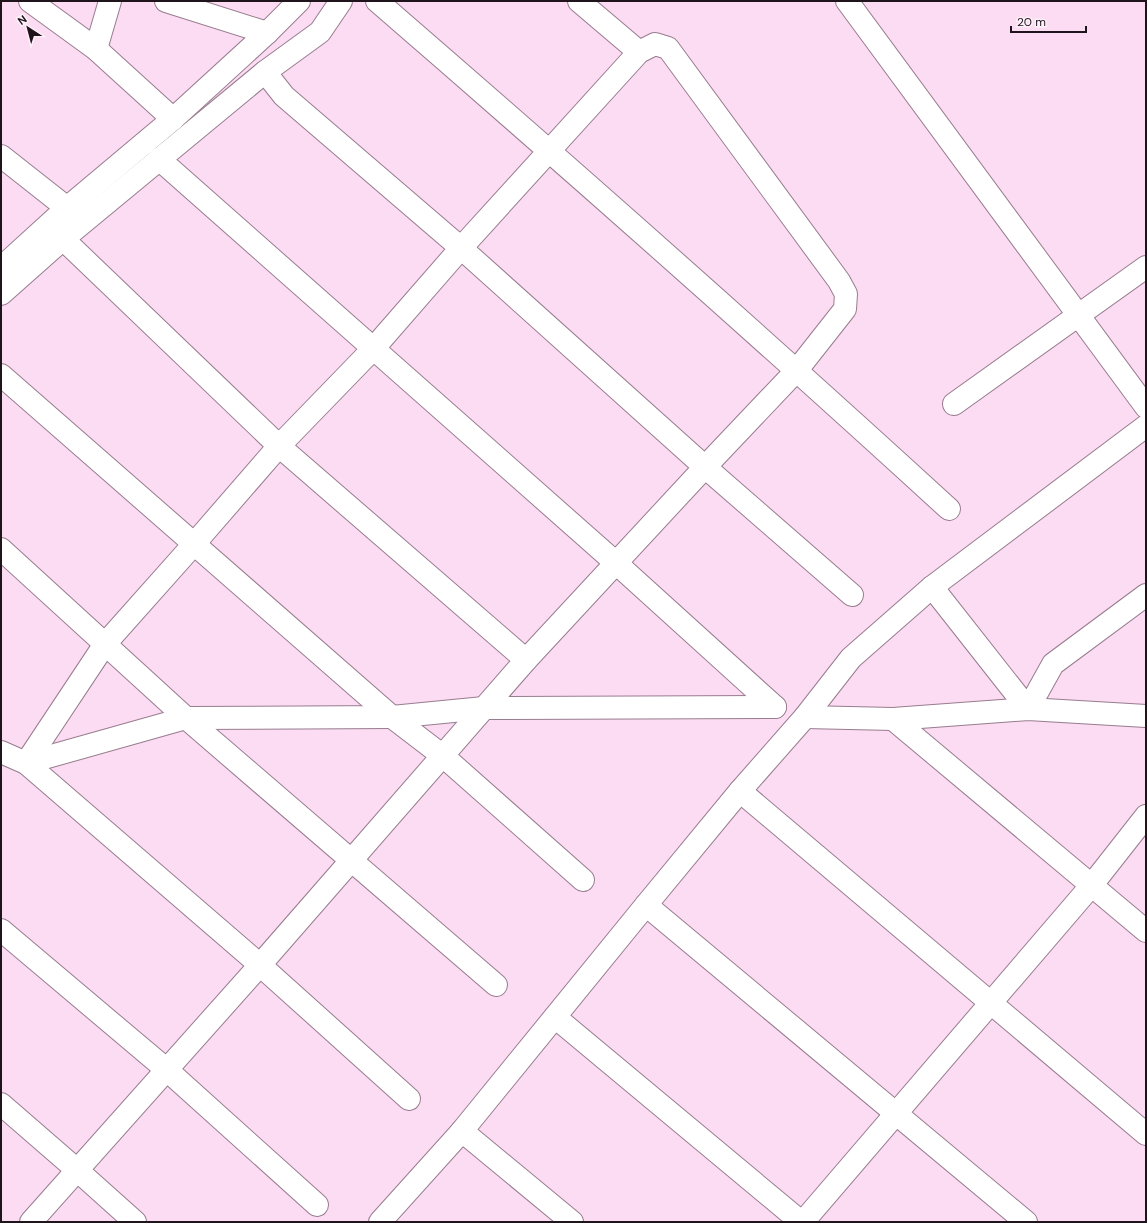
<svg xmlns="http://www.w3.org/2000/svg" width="1147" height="1223" viewBox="0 0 1147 1223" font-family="'DM Sans',sans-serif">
	<rect width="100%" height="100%" fill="#fbdcf2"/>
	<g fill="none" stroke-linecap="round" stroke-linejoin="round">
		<!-- minor casing -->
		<g stroke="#987c8f" stroke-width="24">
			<g id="minor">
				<polyline points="30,1 96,49 173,119"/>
				<polyline points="166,1 267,33"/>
				<path d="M377,1c193,167 384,336 572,508"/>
				<polyline points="579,1 639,52"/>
				<polyline points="847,1 1146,407"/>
				<polyline points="96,49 110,1"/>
				<polyline points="265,72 284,96 461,248 705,467 852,595"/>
				<polyline points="1,156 67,208"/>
				<polyline points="159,159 616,563 775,707"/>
				<polyline points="63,239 279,446 526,660"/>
				<polyline points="1,268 67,208 173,119 267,33 299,1"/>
				<polyline points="1,294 63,239 265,72 320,32 341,1"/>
				<polyline points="1,375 392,717 443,756 583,880"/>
				<polyline points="954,404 1146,267"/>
				<polyline points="1,549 186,718 496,985"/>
				<polyline points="932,587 1028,709 1053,664 1146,595"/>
				<polyline points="805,717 893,719 1028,709 1146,716"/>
				<polyline points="893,719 1146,931"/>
				<polyline points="1,752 26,763 186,718 392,717 484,708 775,707"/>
				<polyline points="740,791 1146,1134"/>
				<polyline points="646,905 1026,1222"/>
				<polyline points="1,930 167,1070 317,1205"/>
				<polyline points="555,1017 801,1222"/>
				<polyline points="1,1104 77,1170 135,1222"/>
				<polyline points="462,1131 572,1222"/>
				<polyline points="31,1222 260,965 526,660 705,467 797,370 845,309 846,294 839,281 668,48 655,44 639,52 461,248 373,349 279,446 194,544 105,644 26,763 260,965 409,1099"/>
				<polyline points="380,1222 462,1131 646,905 740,791 805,717 851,658 932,587 1146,426"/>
				<polyline points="803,1222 1091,886 1146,816"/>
			</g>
		</g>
		<!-- minor -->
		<use href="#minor" stroke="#fff" stroke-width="22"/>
	</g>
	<!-- border -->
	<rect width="1147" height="1223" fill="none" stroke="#1f141c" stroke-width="4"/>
	<!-- north arrow -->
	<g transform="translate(28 28) rotate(324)" stroke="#fdf0f8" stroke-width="3" paint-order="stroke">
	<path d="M0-3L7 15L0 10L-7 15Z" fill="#1f141c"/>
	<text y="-6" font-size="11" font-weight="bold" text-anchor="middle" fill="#1f141c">N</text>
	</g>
	<!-- scale -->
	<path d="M1011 26v6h75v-6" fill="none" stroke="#1f141c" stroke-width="2"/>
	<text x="1017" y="26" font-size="12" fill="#1f141c" stroke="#fdf0f8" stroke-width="3" paint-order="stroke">20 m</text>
</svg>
